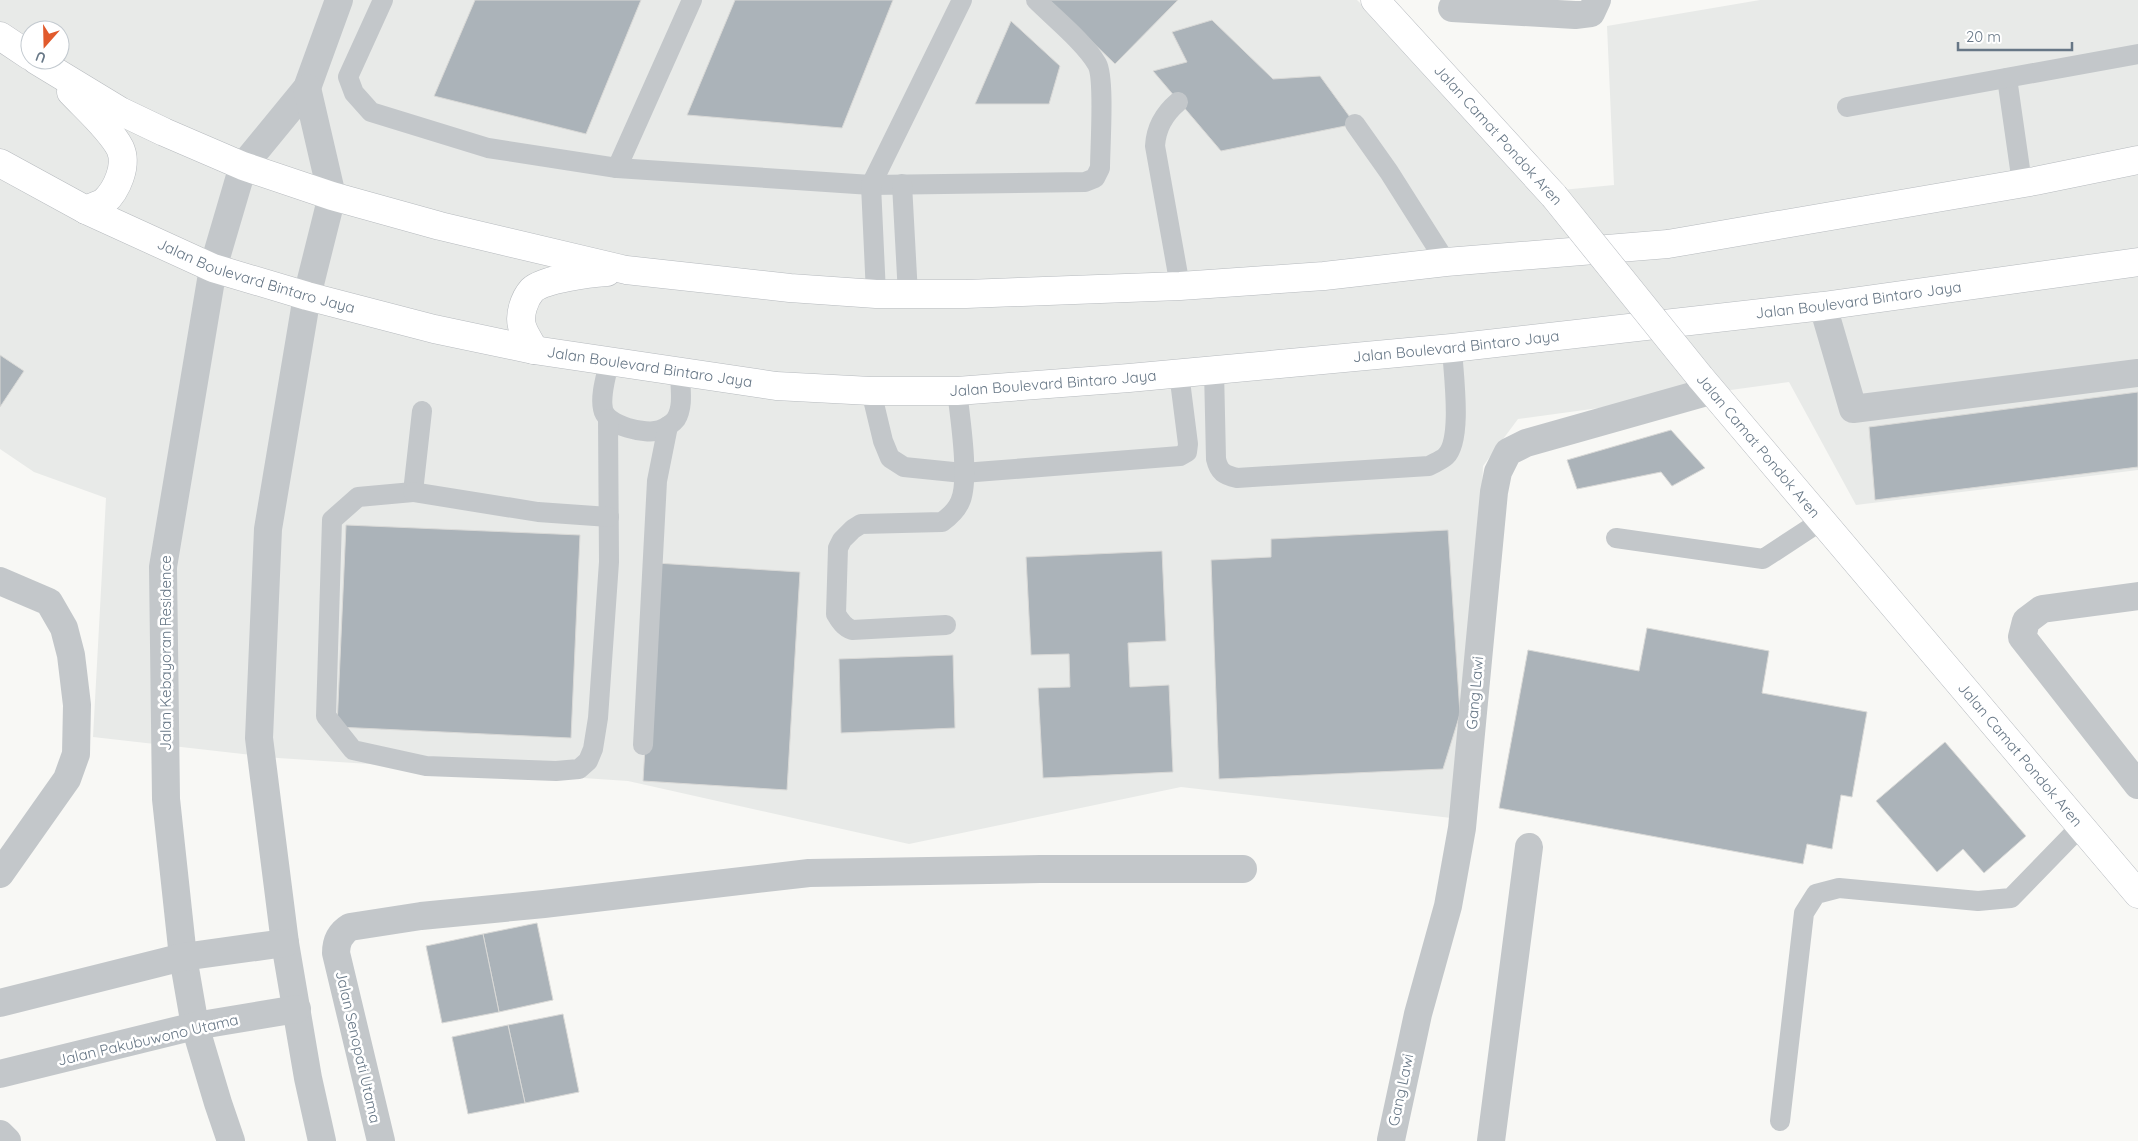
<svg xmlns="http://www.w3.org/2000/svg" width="2138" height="1141" viewBox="0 0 2138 1141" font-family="Quicksand,sans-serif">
	<rect width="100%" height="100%" fill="#f8f8f5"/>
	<!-- built -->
	<path fill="#e8eae8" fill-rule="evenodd" d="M0,0h1357l194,191 63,-6 -7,-159 153,-26h378v470l-282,35 -67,-123 -271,37 -35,47 -14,354 -288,-33 -272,57 -281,-63 -350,-23 -185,-21 13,-239 -72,-26 -34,-23zM30,30h30v30h-30z"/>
	<!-- building -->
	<g fill="#abb3b9" stroke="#d9d9d7">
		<polygon points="475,0 641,0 586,134 434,96"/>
		<polygon points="735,0 893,0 842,128 687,115"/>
		<polygon points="1049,0 1178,0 1115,64"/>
		<polygon points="1212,20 1273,79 1320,76 1355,124 1221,151 1153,71 1187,62 1172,32"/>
		<polygon points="1011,21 1060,66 1049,104 975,104"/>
		<polygon points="0,355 24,371 0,407"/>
		<polygon points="2138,392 2138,467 1875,500 1869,427"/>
		<polygon points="1671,430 1705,468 1672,486 1661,472 1577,489 1567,460"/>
		<polygon points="346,525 580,535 571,738 337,727"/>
		<polygon points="1448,530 1460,714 1443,769 1219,779 1211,560 1271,557 1271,539"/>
		<polygon points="1162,551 1166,641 1128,643 1130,687 1169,685 1173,772 1043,778 1038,688 1070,687 1069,654 1031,655 1026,557"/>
		<polygon points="656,563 800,572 787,790 643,781"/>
		<polygon points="1647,628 1769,651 1762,693 1867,712 1852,797 1841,795 1832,849 1807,844 1803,864 1499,808 1528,650 1639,671"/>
		<polygon points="953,655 955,728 841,733 839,659"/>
		<polygon points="1945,742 2026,836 1984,873 1963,849 1937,872 1876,801"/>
		<polygon points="537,923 553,1000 499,1012 483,934"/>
		<polygon points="483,934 499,1012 442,1023 426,946"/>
		<polygon points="563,1014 579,1092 525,1103 508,1025"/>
		<polygon points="508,1025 525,1103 468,1114 452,1037"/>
	</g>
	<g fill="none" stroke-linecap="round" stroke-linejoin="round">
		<!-- secondary casing -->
		<g stroke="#b8bcc1" stroke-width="29">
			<g id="secondary">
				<polyline points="1375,0 1554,196"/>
				<path id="s1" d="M1700,377l438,517"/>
			</g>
		</g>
		<!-- primary casing -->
		<g stroke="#b6babe" stroke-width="29">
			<g id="primary">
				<polyline points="0,36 30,56"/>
				<polyline points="36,60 120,111 164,132 243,166 332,196 440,226 626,270 790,288 876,294 966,294 1180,286 1324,276 1446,262 1668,244 2035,181 2138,160"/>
				<path d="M71,92c15,16 39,37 49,56 8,17 -3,42 -16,54 -5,3 -13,5 -18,8"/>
				<path id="s2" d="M0,163l86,47 127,58 94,28 127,33 100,21 242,36 95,5h86l172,-13 323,-30 371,-42 315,-44"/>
				<path d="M534,350c-3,-7 -10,-16 -12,-24 -3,-11 2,-27 10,-36 12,-11 58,-17 75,-18"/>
			</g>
		</g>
		<!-- service -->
		<g stroke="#c3c7ca" stroke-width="20">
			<path d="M383,0l-35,77 6,16 17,19 117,36 129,20 254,17 214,-3 10,-4 5,-10c0,-20 5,-90 -3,-104 -12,-21 -43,-46 -61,-64"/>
			<polyline points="2007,78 2022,183"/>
			<path d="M1178,102c-13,11 -22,26 -23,44l25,140"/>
			<polyline points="1847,107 2138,54"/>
			<polyline points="1355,124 1389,172 1446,262"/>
			<polyline points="617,168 692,0"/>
			<polyline points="902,184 908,295"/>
			<polyline points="876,294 871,185 962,0"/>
			<path d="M609,363c-3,14 -9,32 -6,46 3,17 43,26 57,21 6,-2 13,-7 16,-11 8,-13 4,-32 4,-46"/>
			<path d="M1214,370l2,89c3,13 8,16 21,19l192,-12c5,-3 13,-6 17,-10 17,-17 7,-84 6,-108"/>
			<polyline points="871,391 883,441 890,458 904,467 963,473 1180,456 1187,452 1188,444 1179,373"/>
			<polyline points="422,411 413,492 358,497 332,520 326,716 353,750 426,766 556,771 579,769 588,761 593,749 598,718 609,562 608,419"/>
			<polyline points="413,492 538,512 609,517"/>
			<polyline points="1616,538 1763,559 1821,521"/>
			<path d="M946,625l-94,5c-8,-3 -12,-9 -16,-16l2,-66 4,-8 11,-11 8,-5 81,-2c7,-5 14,-11 18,-20 10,-21 0,-85 -3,-111"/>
			<polyline points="643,745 657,481 668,426"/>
			<polyline points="1780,1121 1804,913 1816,894 1839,888 1978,901 2011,898 2080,827"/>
		</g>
		<!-- minor -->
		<g stroke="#c3c7ca" stroke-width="28">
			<polyline points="1452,8 1575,15 1591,13 1597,0"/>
			<polyline points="213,268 163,567 166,799 183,957 195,1026 218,1103 231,1141"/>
			<polyline points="307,296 268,529 259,738 285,943 308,1078 322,1141"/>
			<polyline points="1823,306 1853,409 2138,373"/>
			<polyline points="0,581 49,602 64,628 71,655 77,705 76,754 67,779 0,874"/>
			<polyline points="2138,596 2042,609 2026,621 2022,637 2138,785"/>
			<polyline points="0,1003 183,957 285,943"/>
			<polyline points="0,1074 195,1026 297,1009"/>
			<polyline points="0,1134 7,1141"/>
			<polyline points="1391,1140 1418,1014 1448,906 1462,828 1494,492 1498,472 1508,452 1526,443 1710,391"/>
			<path d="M381,1141l-45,-188c0,-11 4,-20 14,-26l71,-11 123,-12 265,-31 231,-4h203"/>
			<polyline points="1491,1141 1529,847"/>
		</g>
		<!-- tertiary -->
		<g stroke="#c3c7ca" stroke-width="28">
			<polyline points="213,268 243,166 307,88 339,0"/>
			<polyline points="307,296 332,196 307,88"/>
		</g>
		<!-- secondary -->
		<use href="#secondary" stroke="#fff" stroke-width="28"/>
		<!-- primary -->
		<use href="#primary" stroke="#fff" stroke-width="28"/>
		<!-- secondary-bridge casing -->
		<g stroke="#b8bcc1" stroke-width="29" stroke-linecap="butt">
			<polyline id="secondary-bridge" points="1554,196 1700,377"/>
		</g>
		<!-- secondary-bridge -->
		<use href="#secondary-bridge" stroke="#fff" stroke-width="28"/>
	</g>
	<g text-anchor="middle" stroke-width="5" stroke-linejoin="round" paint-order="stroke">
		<!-- street labels -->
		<g font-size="15" fill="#677786" stroke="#fff">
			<text transform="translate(1498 135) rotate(48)" y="5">Jalan Camat Pondok Aren</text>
			<text dy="5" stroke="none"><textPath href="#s2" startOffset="281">Jalan Boulevard Bintaro Jaya</textPath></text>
			<text dy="5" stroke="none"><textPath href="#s2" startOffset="1901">Jalan Boulevard Bintaro Jaya</textPath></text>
			<text dy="5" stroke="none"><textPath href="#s2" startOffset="1496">Jalan Boulevard Bintaro Jaya</textPath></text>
			<text dy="5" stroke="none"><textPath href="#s2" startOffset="686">Jalan Boulevard Bintaro Jaya</textPath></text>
			<text dy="5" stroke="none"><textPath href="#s2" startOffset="1091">Jalan Boulevard Bintaro Jaya</textPath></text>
			<text transform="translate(1758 446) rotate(50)" y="5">Jalan Camat Pondok Aren</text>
			<text transform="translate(166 653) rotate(-90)" y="5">Jalan Kebayoran Residence</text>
			<text transform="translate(1475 693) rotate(-85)" y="5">Gang Lawi</text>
			<text dy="5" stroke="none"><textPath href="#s1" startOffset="495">Jalan Camat Pondok Aren</textPath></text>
			<text transform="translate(148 1040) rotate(-13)" y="5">Jalan Pakubuwono Utama</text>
			<text transform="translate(358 1047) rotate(77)" y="5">Jalan Senopati Utama</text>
			<text transform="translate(1401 1090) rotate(-78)" y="5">Gang Lawi</text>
		</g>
	</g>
	<!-- north arrow -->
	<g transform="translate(45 45) rotate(200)"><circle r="24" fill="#ffffff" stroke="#c2c9cf"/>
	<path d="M0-4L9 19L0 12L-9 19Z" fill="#e15a2c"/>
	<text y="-8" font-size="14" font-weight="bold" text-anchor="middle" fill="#677786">U</text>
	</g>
	<!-- scale -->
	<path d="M1958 42v8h114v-8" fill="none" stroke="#677786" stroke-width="2.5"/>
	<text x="1966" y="42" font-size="15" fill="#677786" stroke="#ffffff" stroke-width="4" paint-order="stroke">20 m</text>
</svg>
